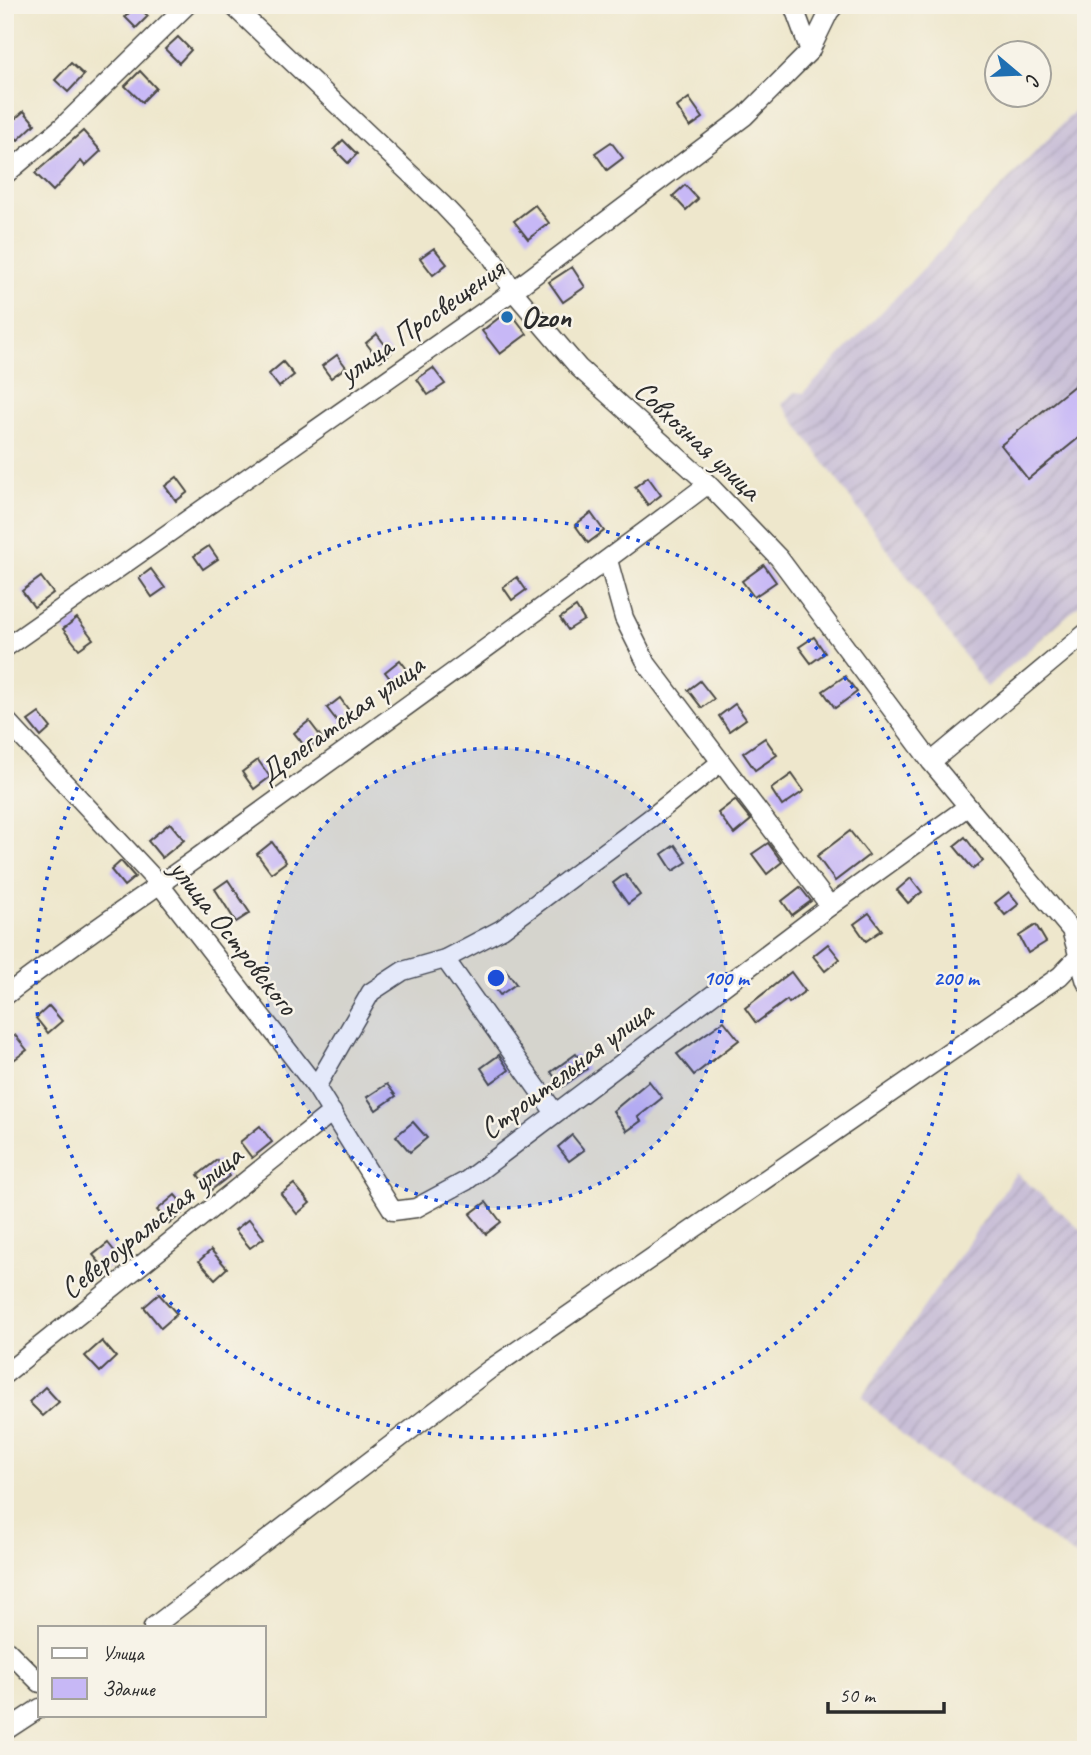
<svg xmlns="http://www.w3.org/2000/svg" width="1091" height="1755" viewBox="0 0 1091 1755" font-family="Caveat,sans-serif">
	<defs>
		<pattern id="industrial-furrows" width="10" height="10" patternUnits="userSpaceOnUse" patternTransform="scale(1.75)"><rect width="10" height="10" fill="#c9bfd7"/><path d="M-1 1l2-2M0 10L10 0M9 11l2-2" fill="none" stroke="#ada4b9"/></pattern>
	</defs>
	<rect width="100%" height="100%" fill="#f7f3e8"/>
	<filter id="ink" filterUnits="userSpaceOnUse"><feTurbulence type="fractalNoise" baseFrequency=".0143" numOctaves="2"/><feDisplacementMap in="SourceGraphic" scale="14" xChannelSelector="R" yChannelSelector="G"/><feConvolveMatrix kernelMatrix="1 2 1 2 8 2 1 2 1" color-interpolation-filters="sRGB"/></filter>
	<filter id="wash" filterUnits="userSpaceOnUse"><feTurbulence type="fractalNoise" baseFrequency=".00686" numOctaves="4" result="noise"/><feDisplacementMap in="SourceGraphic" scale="28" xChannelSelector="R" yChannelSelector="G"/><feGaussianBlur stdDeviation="1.57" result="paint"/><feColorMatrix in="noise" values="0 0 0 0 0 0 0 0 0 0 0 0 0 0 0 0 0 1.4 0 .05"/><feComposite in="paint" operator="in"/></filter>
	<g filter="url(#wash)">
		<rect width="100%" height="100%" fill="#eee7cc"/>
		<!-- industrial -->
		<g fill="url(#industrial-furrows)">
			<polygon points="1086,99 1086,599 987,687 782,404 794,392 804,393"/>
			<polygon points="1016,1173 1086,1234 1086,1563 917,1448 862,1397"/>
		</g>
		<g id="blocks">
			<!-- building -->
			<g fill="#c7b8f6">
				<polygon points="136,5 148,16 136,28 125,17"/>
				<polygon points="178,37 191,50 179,63 165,49"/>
				<polygon points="71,63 84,75 68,92 55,80"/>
				<polygon points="140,71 156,88 142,102 125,86"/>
				<polygon points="689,98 703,118 690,127 677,107"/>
				<polygon points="24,111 35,124 18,140 6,127"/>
				<polygon points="83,131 101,151 85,166 81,161 53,191 35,173"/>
				<polygon points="343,140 357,154 348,163 334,149"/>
				<polygon points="611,142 623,158 607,170 595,153"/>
				<polygon points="685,185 698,199 686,210 673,196"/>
				<polygon points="535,205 549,223 528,239 514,221"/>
				<polygon points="434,248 447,264 433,275 420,258"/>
				<polygon points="572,267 585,287 563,302 549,282"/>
				<polygon points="509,310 527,334 500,354 482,331"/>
				<polygon points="377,334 391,353 380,361 366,343"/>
				<polygon points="337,355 346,367 331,378 322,366"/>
				<polygon points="283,362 294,375 279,387 269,374"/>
				<polygon points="433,368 445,384 428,395 417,379"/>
				<polygon points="1086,376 1086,432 1028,479 1001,445"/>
				<polygon points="177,477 188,492 176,501 165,486"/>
				<polygon points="648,477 661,495 648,505 635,487"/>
				<polygon points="591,513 604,531 588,543 575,525"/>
				<polygon points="209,546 218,559 203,569 194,556"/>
				<polygon points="764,565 776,582 754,597 742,581"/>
				<polygon points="151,569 165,588 152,597 139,578"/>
				<polygon points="41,577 53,593 34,607 22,591"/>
				<polygon points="517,577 526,590 512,600 503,587"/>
				<polygon points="576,607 584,620 568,630 560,618"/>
				<polygon points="77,618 93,639 79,649 63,629"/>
				<polygon points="814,637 825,653 811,663 799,647"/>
				<polygon points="400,660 410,673 395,685 385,672"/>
				<polygon points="845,676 857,692 835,708 823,691"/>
				<polygon points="700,681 714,699 702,708 688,690"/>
				<polygon points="340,698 353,716 340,725 327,708"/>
				<polygon points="735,704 746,719 729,731 719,716"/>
				<polygon points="39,713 51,728 41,737 28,721"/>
				<polygon points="309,721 322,738 307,749 294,733"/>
				<polygon points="765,738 777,755 755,770 743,753"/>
				<polygon points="258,760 270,777 254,789 242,772"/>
				<polygon points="792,774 804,791 782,806 771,789"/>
				<polygon points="735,800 751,820 734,834 718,813"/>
				<polygon points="170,823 184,840 162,858 148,841"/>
				<polygon points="850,831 869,855 835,881 817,856"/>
				<polygon points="965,837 983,861 973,869 954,846"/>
				<polygon points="272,842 286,862 271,873 257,854"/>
				<polygon points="768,843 782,862 767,874 752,854"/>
				<polygon points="675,845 687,862 673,871 662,854"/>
				<polygon points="121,861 135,877 124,886 111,870"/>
				<polygon points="625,874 640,895 628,904 613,883"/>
				<polygon points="911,878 922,892 908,903 897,890"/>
				<polygon points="228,880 250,913 236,922 215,889"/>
				<polygon points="800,887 811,901 792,915 782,901"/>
				<polygon points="1009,892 1019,904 1005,915 995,903"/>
				<polygon points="869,913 882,930 866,941 854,924"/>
				<polygon points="1036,925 1046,942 1028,953 1019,936"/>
				<polygon points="828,944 840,959 825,971 813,956"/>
				<polygon points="505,969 516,984 500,995 489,980"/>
				<polygon points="791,972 805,991 789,1003 787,1000 756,1023 745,1008"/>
				<polygon points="49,1006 62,1021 48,1033 36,1018"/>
				<polygon points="724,1021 739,1040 694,1075 677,1054"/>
				<polygon points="15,1035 27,1050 11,1062 5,1055 5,1043"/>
				<polygon points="576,1054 587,1069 562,1087 551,1072"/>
				<polygon points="499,1055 509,1070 491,1083 481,1068"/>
				<polygon points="649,1081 662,1098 638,1117 641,1121 627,1131 613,1111"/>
				<polygon points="387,1084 396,1096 376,1110 367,1097"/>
				<polygon points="413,1122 427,1138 410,1152 396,1136"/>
				<polygon points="260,1126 272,1142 252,1158 240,1142"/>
				<polygon points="572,1135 584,1150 569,1161 558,1147"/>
				<polygon points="217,1160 229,1176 210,1191 198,1175"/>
				<polygon points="294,1184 310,1203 297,1214 281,1194"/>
				<polygon points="175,1195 187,1209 169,1224 157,1210"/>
				<polygon points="486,1202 501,1222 486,1234 470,1214"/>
				<polygon points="249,1219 264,1238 250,1248 235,1230"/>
				<polygon points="108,1243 120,1258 106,1270 93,1255"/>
				<polygon points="211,1250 227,1268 215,1279 199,1261"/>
				<polygon points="159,1294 177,1314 161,1328 144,1307"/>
				<polygon points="102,1341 116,1357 100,1372 85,1356"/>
				<polygon points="45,1387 59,1402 43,1416 29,1402"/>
			</g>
		</g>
	</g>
	<g filter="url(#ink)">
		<use href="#blocks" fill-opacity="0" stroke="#484743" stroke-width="2"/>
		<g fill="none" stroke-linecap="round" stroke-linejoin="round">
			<!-- minor casing -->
			<g stroke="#484743" stroke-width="21">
				<g id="minor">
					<polyline points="232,5 442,204 491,256 513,291 579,368 708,484 779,558 931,762 1071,930 1086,982"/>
					<polyline points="793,5 810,51"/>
					<polyline points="5,175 63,126 187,5"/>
					<polyline points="608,560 624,618 647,664 830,906"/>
					<polyline points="5,648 513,291 745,116 810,51 829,12 835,5"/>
					<polyline points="5,719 160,885 316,1087 393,1211 416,1208 466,1181 830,906 967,807"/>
					<polyline points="931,762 1086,633"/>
					<polyline points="445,959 555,1113"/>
					<path d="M5,996c62,-48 126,-91 189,-136 172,-125 345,-248 514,-376"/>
					<polyline points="316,1087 371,992 403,971 445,959 502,929 652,817 721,762"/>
					<polyline points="5,1374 332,1112"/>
					<polyline points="153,1627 489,1370 1060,976 1079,956"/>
					<polyline points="5,1648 40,1683"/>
					<polyline points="5,1731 40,1708"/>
				</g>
			</g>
			<!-- minor -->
			<use href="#minor" stroke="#fff" stroke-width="18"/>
		</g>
	</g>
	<!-- distance rings -->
	<circle cx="496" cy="978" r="230" fill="#1d4ed8" fill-opacity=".12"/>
	<g fill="none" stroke="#1d4ed8" stroke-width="3.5" stroke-dasharray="3.5 7">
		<circle cx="496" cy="978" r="230"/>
		<circle cx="496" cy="978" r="460"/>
	</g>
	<!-- markers -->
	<circle fill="#1f6fb2" stroke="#f7f3e8" stroke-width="2.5" cx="507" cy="317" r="7"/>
	<g text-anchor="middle" stroke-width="5" stroke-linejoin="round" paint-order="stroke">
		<!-- poi labels -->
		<g font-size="30" font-weight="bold" fill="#2b2b2b" stroke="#f7f3e8" text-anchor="start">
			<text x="521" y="327">Ozon</text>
		</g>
		<!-- street labels -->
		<g font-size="30" fill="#2b2b2b" stroke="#f7f3e8">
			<text transform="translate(421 321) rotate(-35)" y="10">улица Просвещения</text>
			<text transform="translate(698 440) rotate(43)" y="10">Совхозная улица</text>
			<text transform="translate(341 719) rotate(-36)" y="10">Делегатская улица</text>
			<text transform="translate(234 937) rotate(52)" y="10">улица Островского</text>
			<text transform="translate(566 1070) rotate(-37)" y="10">Строительная улица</text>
			<text transform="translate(151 1222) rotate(-39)" y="10">Североуральская улица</text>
		</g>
	</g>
	<circle cx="496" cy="978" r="10" fill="#1d4ed8" stroke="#f7f3e8" stroke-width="3.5"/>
	<g font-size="21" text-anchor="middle" font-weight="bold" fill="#1d4ed8" stroke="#f7f3e8" stroke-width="5" stroke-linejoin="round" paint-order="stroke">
		<text x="726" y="985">100 m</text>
		<text x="956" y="985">200 m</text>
	</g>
	<!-- margin -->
	<rect width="1091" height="1755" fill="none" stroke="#f7f3e8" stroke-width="28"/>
	<!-- legend -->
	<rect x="38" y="1626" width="228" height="91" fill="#f7f3e8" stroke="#a5a39c" stroke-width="2"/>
	<rect x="52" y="1648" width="35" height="10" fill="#ffffff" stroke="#a5a39c" stroke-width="2"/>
	<text x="102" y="1660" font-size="21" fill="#2b2b2b">Улица</text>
	<rect x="52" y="1678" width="35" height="21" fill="#c7b8f6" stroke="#a5a39c" stroke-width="2"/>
	<text x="102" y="1696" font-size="21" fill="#2b2b2b">Здание</text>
	<!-- north arrow -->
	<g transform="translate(1018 74) rotate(109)"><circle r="33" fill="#f7f3e8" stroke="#a5a39c" stroke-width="2"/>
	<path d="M0-5L12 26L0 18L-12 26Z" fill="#1f6fb2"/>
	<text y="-10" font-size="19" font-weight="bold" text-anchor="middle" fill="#2b2b2b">С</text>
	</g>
	<!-- scale -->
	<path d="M828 1702v10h116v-10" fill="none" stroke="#2b2b2b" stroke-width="3.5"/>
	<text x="839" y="1702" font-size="21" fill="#2b2b2b" stroke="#f7f3e8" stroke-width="5" paint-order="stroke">50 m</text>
</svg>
